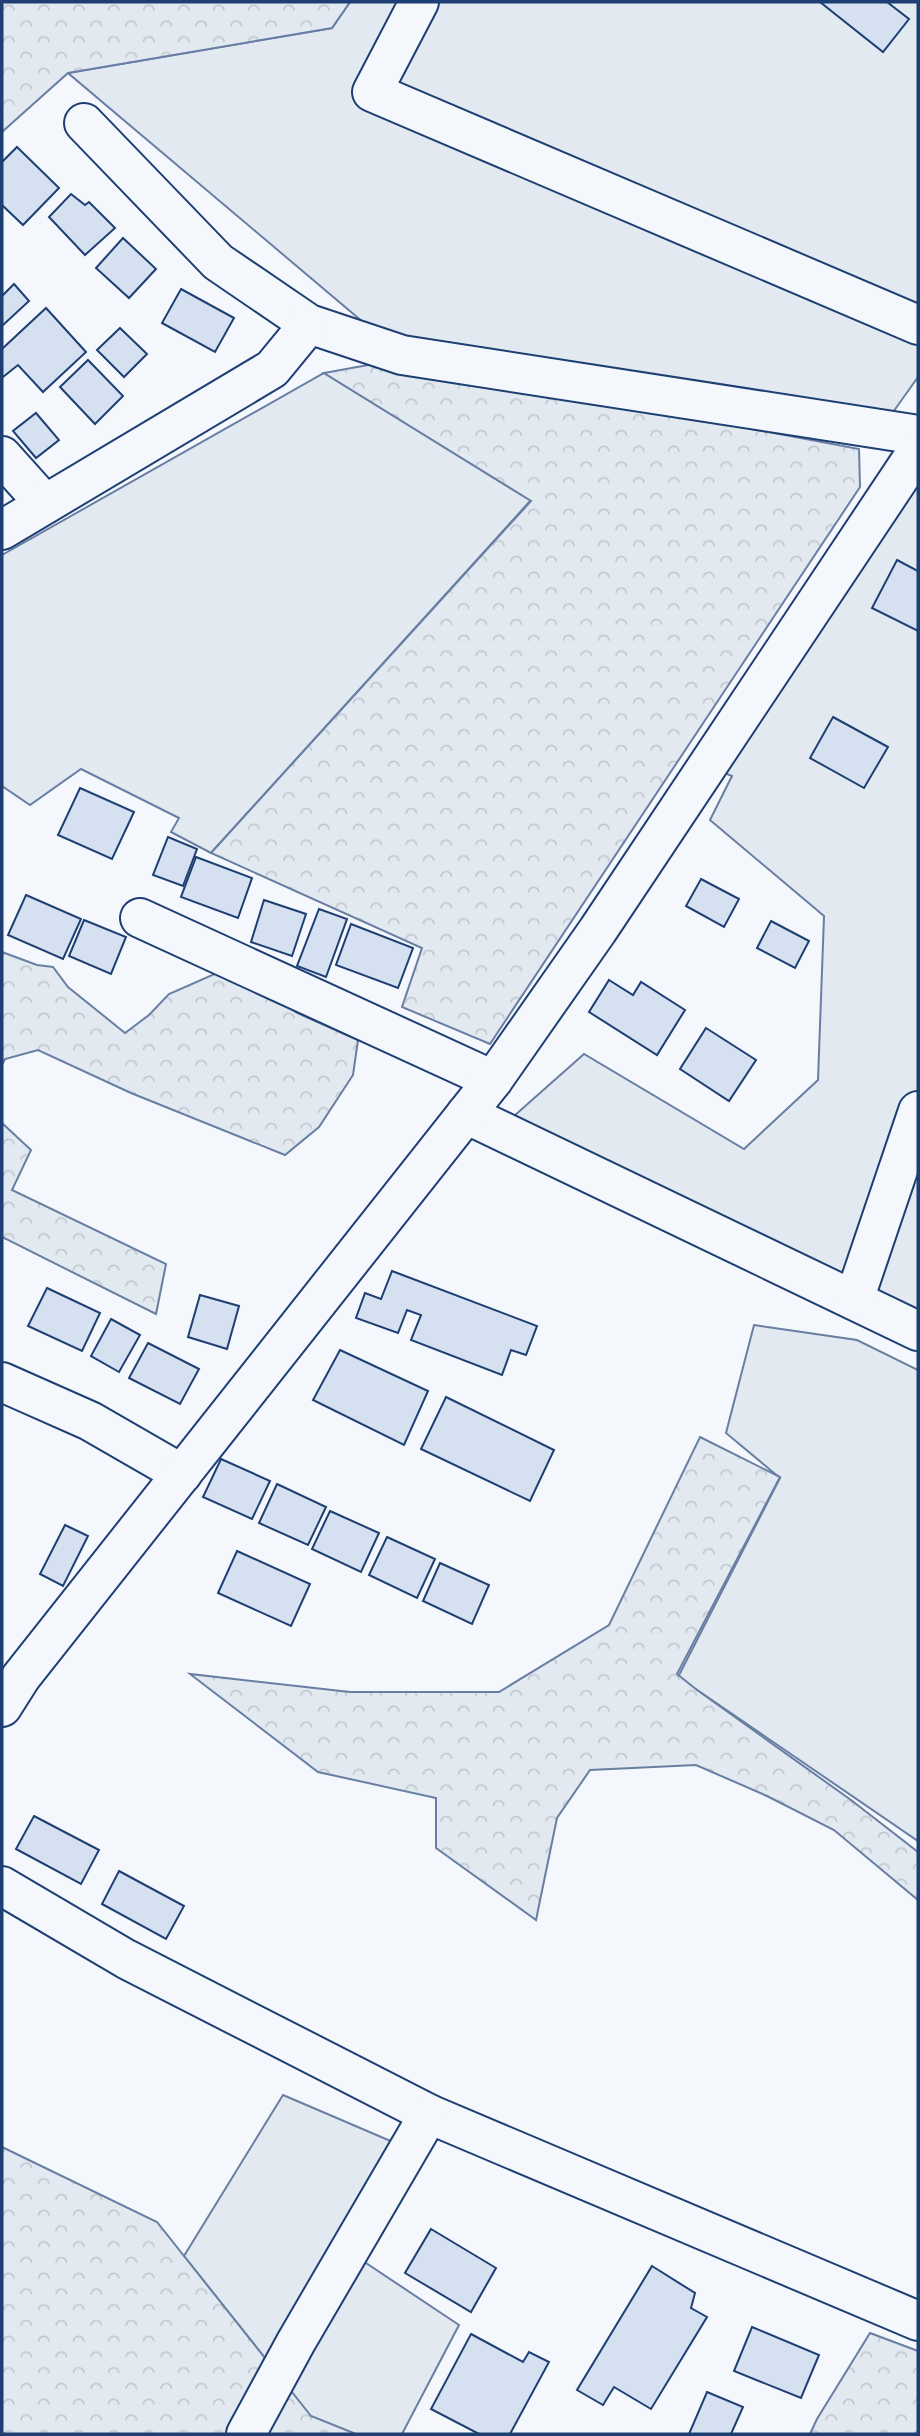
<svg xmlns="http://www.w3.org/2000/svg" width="920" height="2436" viewBox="0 0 920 2436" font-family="'PT Serif',serif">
	<defs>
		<pattern id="forest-crowns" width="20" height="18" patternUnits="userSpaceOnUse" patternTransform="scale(1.75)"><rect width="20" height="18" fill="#e3e9f0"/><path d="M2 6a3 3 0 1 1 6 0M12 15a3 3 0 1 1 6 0" fill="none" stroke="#c2c9d1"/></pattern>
	</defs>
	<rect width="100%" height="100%" fill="#f4f7fb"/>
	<!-- green -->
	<g fill="#e3e9f0" stroke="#687fa3" stroke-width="2">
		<polygon points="350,2 918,2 918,377 881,429 402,355 68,73 332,28"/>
		<polygon points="324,373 531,500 211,853 171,832 179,818 81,769 30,805 2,786 2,555"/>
		<polygon points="918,442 918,1314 514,1116 584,1054 744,1149 818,1080 824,916 710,820 732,776 715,769"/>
		<polygon points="754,1325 857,1340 918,1370 918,1841 697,1690 676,1681 780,1478 726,1433"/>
		<polygon points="283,2095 400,2145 345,2249 459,2325 402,2434 346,2434 313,2424 268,2362 184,2256"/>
	</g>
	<!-- forest -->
	<g fill="url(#forest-crowns)" stroke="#687fa3" stroke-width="2">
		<polygon points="2,2 350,2 332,28 68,73 2,132"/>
		<polygon points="390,361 859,449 860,487 490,1044 402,1007 422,948 211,853 531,501 324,373"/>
		<polygon points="2,952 37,965 53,967 68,987 125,1033 149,1015 169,994 219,972 263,989 297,1013 358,1040 353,1075 319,1127 285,1155 131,1093 38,1050 5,1059 2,1065"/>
		<polygon points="2,1123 31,1150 12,1190 166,1264 156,1314 2,1237"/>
		<polygon points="700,1437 780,1477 677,1674 697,1690 851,1800 918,1852 918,1900 834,1830 767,1796 696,1765 590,1770 557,1818 536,1920 436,1848 436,1798 318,1772 190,1674 350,1692 499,1692 609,1625"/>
		<polygon points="2,2147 157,2222 311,2416 356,2434 2,2434"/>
		<polygon points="870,2333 918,2351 918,2434 810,2434 817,2419"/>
	</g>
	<!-- building -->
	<g fill="#d5e0f0" stroke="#1d3f73" stroke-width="2">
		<polygon points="820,2 887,2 909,19 883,52"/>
		<polygon points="17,147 59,188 23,225 2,205 2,162"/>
		<polygon points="71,194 85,205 89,202 115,228 85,255 49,217"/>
		<polygon points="123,238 156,269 129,298 96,268"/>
		<polygon points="14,284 29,301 2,326 2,296"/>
		<polygon points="181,289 234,318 215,352 162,323"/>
		<polygon points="46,308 86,352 43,392 18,365 3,377 2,376 2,349"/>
		<polygon points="120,328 147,354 124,377 97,350"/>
		<polygon points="88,360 123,396 95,424 60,387"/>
		<polygon points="36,413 59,440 36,458 13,431"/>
		<polygon points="897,560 918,571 918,631 872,608"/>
		<polygon points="833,717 888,747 864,788 810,758"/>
		<polygon points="80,788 134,812 112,859 58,835"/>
		<polygon points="168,837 197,849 183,886 153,875"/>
		<polygon points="196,857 252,878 238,918 181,897"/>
		<polygon points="701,879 739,899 724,927 686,906"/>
		<polygon points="26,895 81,919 63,959 8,935"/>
		<polygon points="264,900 306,914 292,956 251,942"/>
		<polygon points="319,909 347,919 326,977 297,966"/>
		<polygon points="84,920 126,937 111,974 69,956"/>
		<polygon points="771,921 809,941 795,968 757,948"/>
		<polygon points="351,924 413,948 398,988 336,965"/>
		<polygon points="609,980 633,995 641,982 685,1010 657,1055 589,1012"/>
		<polygon points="706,1028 756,1060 729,1101 680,1069"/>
		<polygon points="392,1271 537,1326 526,1355 511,1350 502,1375 411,1340 421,1315 407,1310 398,1333 356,1318 365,1293 381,1299"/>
		<polygon points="47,1288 100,1313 82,1351 28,1326"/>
		<polygon points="200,1295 239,1306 227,1349 188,1337"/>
		<polygon points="111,1319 140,1335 119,1372 91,1356"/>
		<polygon points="148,1343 199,1369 180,1404 129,1378"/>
		<polygon points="340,1350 428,1391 404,1445 313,1400"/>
		<polygon points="446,1397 554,1450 530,1501 421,1449"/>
		<polygon points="221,1459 270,1481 252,1519 203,1497"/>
		<polygon points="277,1484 326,1507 308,1545 259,1523"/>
		<polygon points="330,1511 379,1533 361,1572 312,1549"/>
		<polygon points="65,1525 88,1536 63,1586 40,1574"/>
		<polygon points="387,1537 435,1559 417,1598 369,1575"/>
		<polygon points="237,1551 310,1584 291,1626 218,1593"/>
		<polygon points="440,1563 489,1585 472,1624 423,1601"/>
		<polygon points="34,1816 99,1850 81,1884 16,1849"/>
		<polygon points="119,1871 184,1906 166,1939 102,1904"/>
		<polygon points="431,2229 496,2268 471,2312 405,2273"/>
		<polygon points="652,2266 695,2293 691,2308 707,2317 651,2409 614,2387 603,2405 577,2390"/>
		<polygon points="752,2327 819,2355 801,2398 734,2371"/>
		<polygon points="471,2334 523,2362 529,2352 549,2362 510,2434 479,2434 431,2409"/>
		<polygon points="707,2392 743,2407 731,2434 689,2434"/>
	</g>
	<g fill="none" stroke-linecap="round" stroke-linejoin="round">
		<!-- minor casing -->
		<g stroke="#1d3f73" stroke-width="42">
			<g id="minor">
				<polyline points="419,2 372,92 918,325"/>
				<polyline points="84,123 218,262 309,324 402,355 918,435"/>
				<polyline points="2,456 45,504"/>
				<polyline points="2,530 272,369 309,324"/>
				<polyline points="140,918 493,1080"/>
				<polyline points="466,1114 918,1331"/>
				<polyline points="854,1300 918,1111"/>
				<polyline points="2,1382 90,1421 182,1474"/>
				<polyline points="2,1707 21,1677 493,1080 598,930 918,450"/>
				<polyline points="2,1886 126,1959 429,2114 918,2321"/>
				<polyline points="246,2434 296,2342 429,2114"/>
			</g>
		</g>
		<!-- minor -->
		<use href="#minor" stroke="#f4f7fb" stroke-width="38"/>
	</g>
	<!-- border -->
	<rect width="920" height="2436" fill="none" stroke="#1d3f73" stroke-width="7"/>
</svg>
